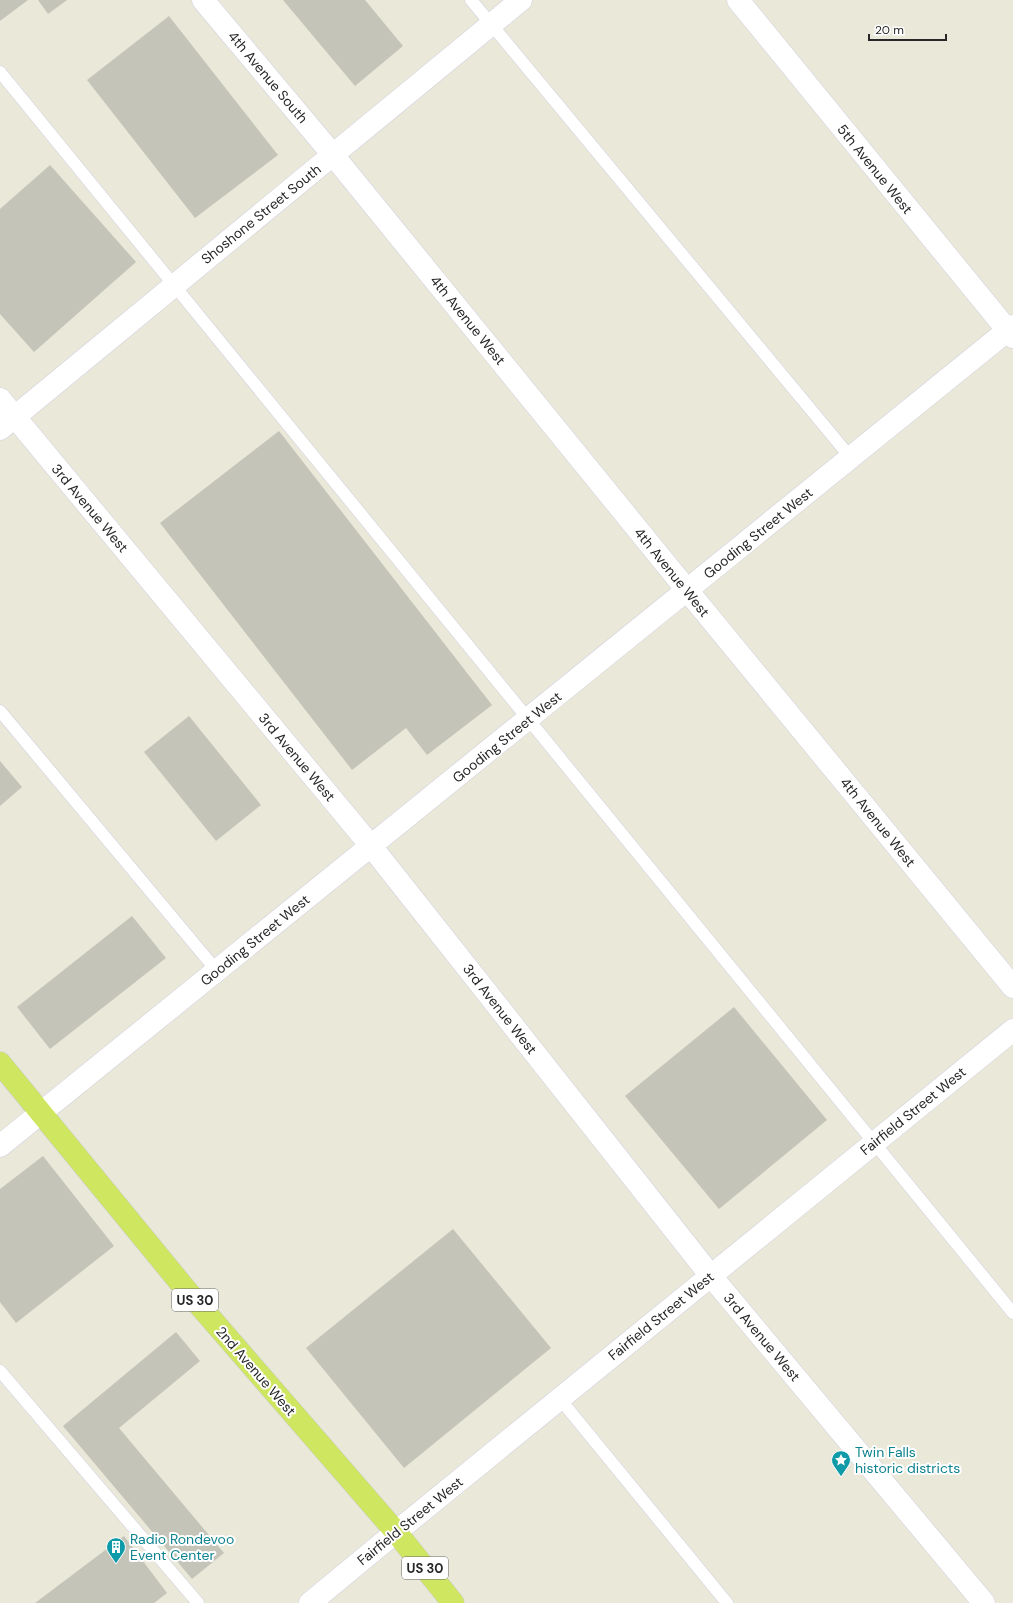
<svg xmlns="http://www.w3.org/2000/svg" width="1013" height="1603" viewBox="0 0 1013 1603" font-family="'DM Sans',sans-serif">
	<rect width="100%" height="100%" fill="#e9e8d9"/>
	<!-- building -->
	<g fill="#c4c4b9">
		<polygon points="0,0 28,0 0,21"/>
		<polygon points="38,0 67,0 48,14"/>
		<polygon points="283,0 365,0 403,46 355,86"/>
		<polygon points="169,16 278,155 195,218 87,80"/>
		<polygon points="50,165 136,262 34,352 0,314 0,209"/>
		<polygon points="279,431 492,705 427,755 406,728 352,770 160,523"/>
		<polygon points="189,716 261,805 216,841 144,752"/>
		<polygon points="0,761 22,787 0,806"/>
		<polygon points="132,916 166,958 50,1049 17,1007"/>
		<polygon points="734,1007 827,1120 719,1209 625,1096"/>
		<polygon points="43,1156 114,1246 16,1323 0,1302 0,1189"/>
		<polygon points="453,1229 551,1348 404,1468 306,1348"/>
		<polygon points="176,1332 200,1361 119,1428 224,1553 192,1579 63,1426"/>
		<polygon points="124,1536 167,1593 154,1603 35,1603"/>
	</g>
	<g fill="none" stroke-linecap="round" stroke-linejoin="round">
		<!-- lane casing -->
		<g stroke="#d2cfdf" stroke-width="13">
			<g id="lane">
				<polyline points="471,0 851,458"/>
				<polyline points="0,72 1013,1313"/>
				<polyline points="0,711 217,971"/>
				<polyline points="0,1371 198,1603"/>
				<polyline points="560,1399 727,1603"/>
			</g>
		</g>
		<!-- street casing -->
		<g stroke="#d2cfdf" stroke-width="23">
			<g id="street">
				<polyline points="203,0 333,155 687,590 1013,987"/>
				<polyline points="738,0 1013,337"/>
				<polyline points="0,399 371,846 711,1276 984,1603"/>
				<polyline points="0,1146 1013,326"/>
				<polyline points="396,1532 1013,1030"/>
			</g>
		</g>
		<!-- secondary casing -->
		<g stroke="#d2cfdf" stroke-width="23">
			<g id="secondary">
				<polyline points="0,429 521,0"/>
				<polyline points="310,1603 396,1532"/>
			</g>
		</g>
		<!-- primary casing -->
		<g stroke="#cbcbcb" stroke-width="23">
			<polyline id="primary" points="0,1063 187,1291 396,1532 453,1603"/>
		</g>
		<!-- lane -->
		<use href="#lane" stroke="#fff" stroke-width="12"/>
		<!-- street -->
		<use href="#street" stroke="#fff" stroke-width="22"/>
		<!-- secondary -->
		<use href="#secondary" stroke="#fff" stroke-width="22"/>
		<!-- primary -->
		<use href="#primary" stroke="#cfe661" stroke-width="22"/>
	</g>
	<!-- icons -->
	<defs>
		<g id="sight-pin" transform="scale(1)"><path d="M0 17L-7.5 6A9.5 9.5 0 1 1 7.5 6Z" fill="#0f9aa8" stroke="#fff"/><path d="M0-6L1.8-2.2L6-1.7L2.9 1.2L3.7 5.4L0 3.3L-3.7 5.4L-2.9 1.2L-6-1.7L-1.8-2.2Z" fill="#fff"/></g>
		<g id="building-pin" transform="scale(1)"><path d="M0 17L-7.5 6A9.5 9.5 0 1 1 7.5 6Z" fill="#0f9aa8" stroke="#fff"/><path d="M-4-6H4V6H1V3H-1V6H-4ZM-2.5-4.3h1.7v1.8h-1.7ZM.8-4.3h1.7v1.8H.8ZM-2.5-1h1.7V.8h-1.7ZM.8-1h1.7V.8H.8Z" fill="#fff"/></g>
	</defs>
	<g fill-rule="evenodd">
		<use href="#sight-pin" x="841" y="1460"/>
		<use href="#building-pin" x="116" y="1547"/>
	</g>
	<g text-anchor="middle" stroke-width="4" stroke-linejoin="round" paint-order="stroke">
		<!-- shield labels -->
		<g fill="#fff" stroke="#686868" stroke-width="1">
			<rect x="172" y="1289" width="46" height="22" rx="3"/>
			<rect x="402" y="1557" width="46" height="22" rx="3"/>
		</g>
		<g font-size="13" font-weight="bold" fill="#272727">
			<text x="195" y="1305">US 30</text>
			<text x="425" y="1573">US 30</text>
		</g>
		<!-- street labels -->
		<g font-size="14" fill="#272727" stroke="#fff">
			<text transform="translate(268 77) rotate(50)" y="5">4th Avenue South</text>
			<text transform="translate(875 169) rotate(51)" y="5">5th Avenue West</text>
			<text transform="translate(261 214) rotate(-39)" y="5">Shoshone Street South</text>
			<text transform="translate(468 320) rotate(51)" y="5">4th Avenue West</text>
			<text transform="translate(90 508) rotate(50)" y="5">3rd Avenue West</text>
			<text transform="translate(758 533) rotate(-39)" y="5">Gooding Street West</text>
			<text transform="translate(672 572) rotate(51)" y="5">4th Avenue West</text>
			<text transform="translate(507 737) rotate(-39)" y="5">Gooding Street West</text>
			<text transform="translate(297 757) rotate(50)" y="5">3rd Avenue West</text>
			<text transform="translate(878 822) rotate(51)" y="5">4th Avenue West</text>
			<text transform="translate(255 940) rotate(-39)" y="5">Gooding Street West</text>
			<text transform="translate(500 1009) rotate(52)" y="5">3rd Avenue West</text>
			<text transform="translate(913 1111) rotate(-39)" y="5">Fairfield Street West</text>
			<text transform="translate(661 1316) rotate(-39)" y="5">Fairfield Street West</text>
			<text transform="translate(762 1337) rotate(50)" y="5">3rd Avenue West</text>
			<text transform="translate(256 1371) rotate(49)" y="5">2nd Avenue West</text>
			<text transform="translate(410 1521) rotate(-39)" y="5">Fairfield Street West</text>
		</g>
		<!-- culture labels -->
		<g font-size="14" fill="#0d838f" stroke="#fff" text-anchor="start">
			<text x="855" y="1457">Twin Falls<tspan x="855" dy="16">historic districts</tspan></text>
			<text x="130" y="1544">Radio Rondevoo<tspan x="130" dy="16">Event Center</tspan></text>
		</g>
	</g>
	<!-- scale -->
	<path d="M869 34v6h77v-6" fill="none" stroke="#272727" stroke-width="2"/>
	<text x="875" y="34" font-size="12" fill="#272727" stroke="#ffffff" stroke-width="3" paint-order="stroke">20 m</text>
</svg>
